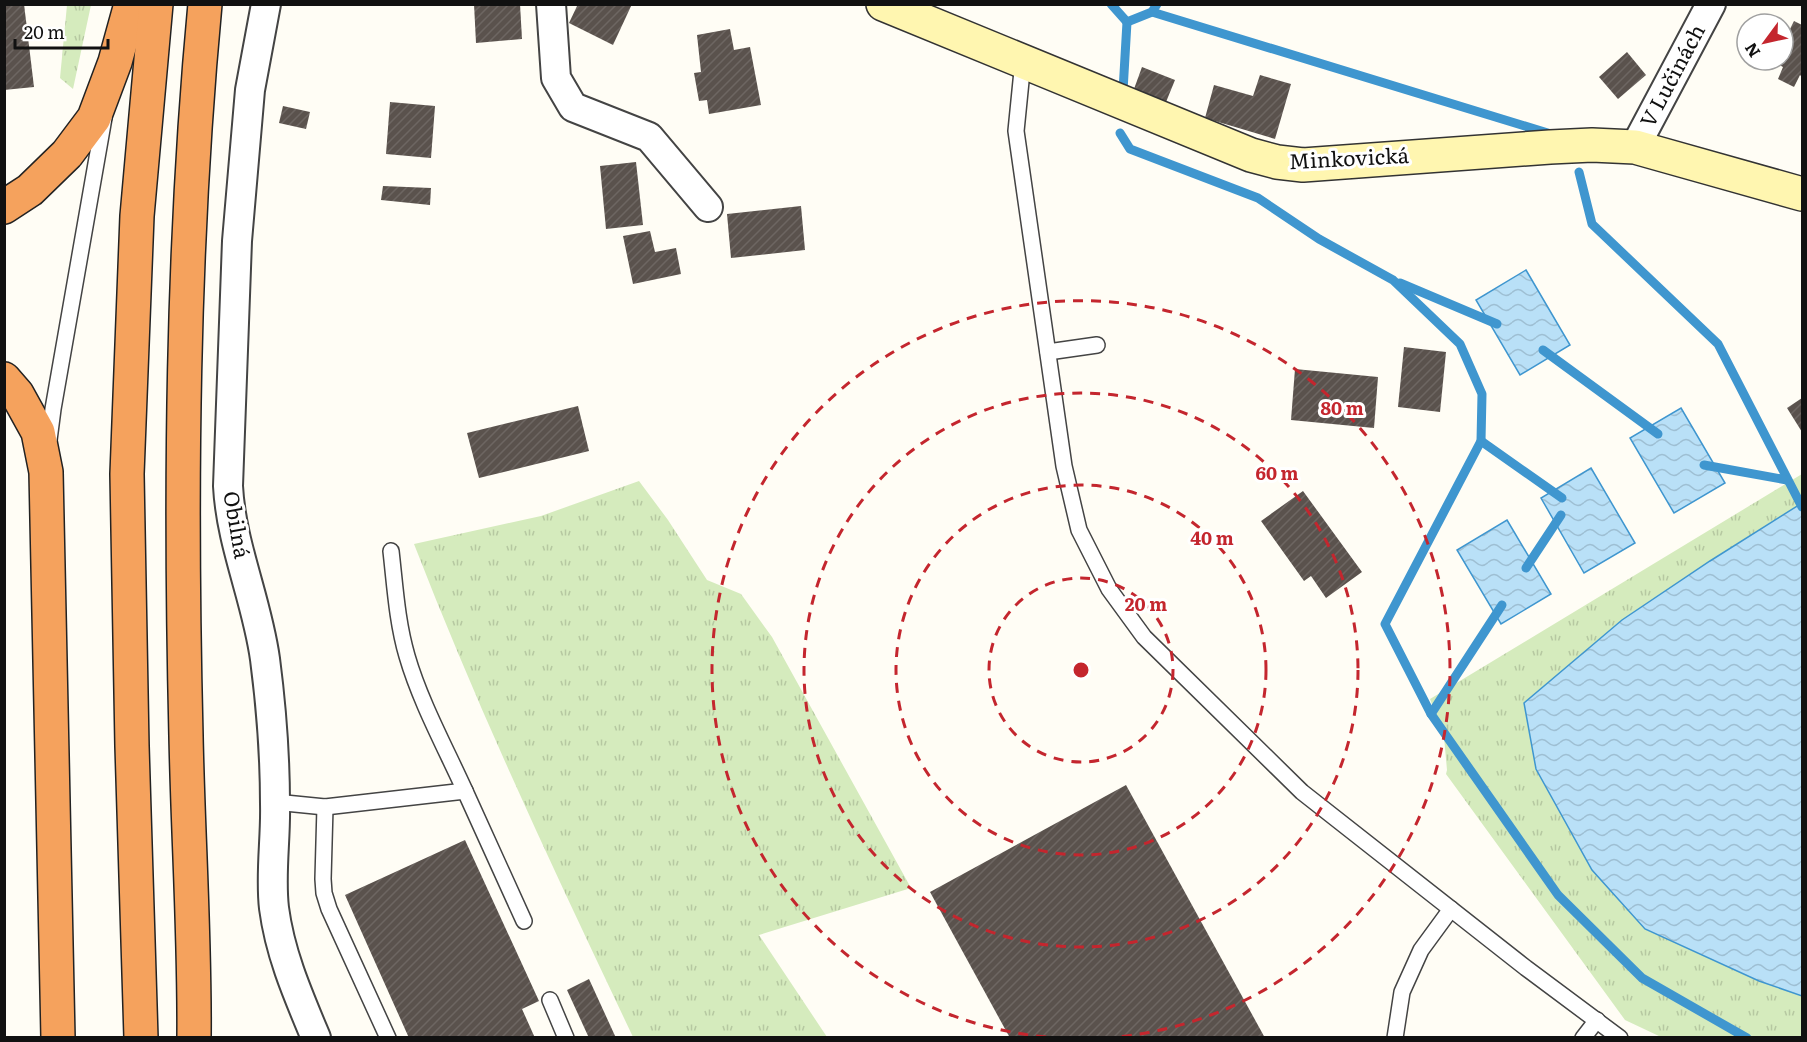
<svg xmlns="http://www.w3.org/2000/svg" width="1807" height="1042" viewBox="0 0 1807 1042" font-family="Literata,serif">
	<defs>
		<pattern id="grass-tufts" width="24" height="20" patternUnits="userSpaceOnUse" patternTransform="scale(1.5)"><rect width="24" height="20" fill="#d5ebbd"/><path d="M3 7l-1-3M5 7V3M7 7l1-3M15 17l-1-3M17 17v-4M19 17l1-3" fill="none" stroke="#b6c8a1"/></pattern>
		<pattern id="water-waves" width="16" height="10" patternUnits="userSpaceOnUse" patternTransform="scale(1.5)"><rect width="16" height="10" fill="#b9e0f7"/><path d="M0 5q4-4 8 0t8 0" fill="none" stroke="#9ebfd3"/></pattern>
		<pattern id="building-hatch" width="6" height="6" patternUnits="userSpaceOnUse" patternTransform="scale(1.5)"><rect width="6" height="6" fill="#5a524d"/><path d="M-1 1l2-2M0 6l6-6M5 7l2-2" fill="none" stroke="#6d6662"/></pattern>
	</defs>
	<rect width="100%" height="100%" fill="#fffdf5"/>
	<!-- grass -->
	<g fill="url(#grass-tufts)">
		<polygon points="67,5 91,5 73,89 60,78"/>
		<polygon points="1802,474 1802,503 1710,561 1622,620 1536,769 1593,870 1645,929 1759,981 1802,996 1802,1037 1661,1037 1625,1020 1446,774 1447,770 1444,737 1430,699"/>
		<path d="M639,481l29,39 39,60 34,14 31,43 139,251 -152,47 68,102h-194c-77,-162 -154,-325 -219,-493l127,-28z"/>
	</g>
	<!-- water -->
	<g fill="url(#water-waves)" stroke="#3f96cf" stroke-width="1.5">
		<polygon points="1526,270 1570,345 1520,375 1476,300"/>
		<polygon points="1681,408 1725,483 1674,513 1630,438"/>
		<polygon points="1591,468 1635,543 1584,573 1541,498"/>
		<polygon points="1802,503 1802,996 1759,981 1645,929 1592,870 1536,769 1524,703 1622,620 1710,561"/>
		<polygon points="1507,520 1551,594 1501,624 1457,550"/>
	</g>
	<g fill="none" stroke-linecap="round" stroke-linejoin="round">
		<!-- stream -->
		<g stroke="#3f96cf" stroke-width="9">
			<polyline points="1111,4 1127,22 1152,12 1157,4"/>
			<polyline points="1152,12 1551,134"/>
			<polyline points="1123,91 1127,22"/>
			<polyline points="1120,133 1130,149 1258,198 1319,239 1393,280 1460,344 1482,394 1481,441 1385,624 1431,714 1558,895 1642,978 1747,1038"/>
			<polyline points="1579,172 1592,224 1718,344 1802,507"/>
			<polyline points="1400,283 1497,324"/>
			<polyline points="1543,350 1658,434"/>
			<polyline points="1481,441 1562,498"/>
			<polyline points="1704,465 1787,480"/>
			<polyline points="1526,568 1561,515"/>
			<polyline points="1431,714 1502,605"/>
		</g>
	</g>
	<!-- building -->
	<g fill="url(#building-hatch)">
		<polygon points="24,4 34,87 4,90 4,5"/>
		<polygon points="474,4 520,4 522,39 476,43"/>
		<polygon points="578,4 632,4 613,45 569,23"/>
		<polygon points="1794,21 1802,25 1802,77 1800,75 1794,87 1778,79 1783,67 1774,62 1775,60 1783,60 1783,43"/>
		<polygon points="730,29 734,50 750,47 761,105 709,114 707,100 699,101 694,73 701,72 697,35"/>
		<polygon points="1627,52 1646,75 1618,99 1599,77"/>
		<polygon points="1142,67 1175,80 1166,102 1134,89"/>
		<polygon points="1260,75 1291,84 1275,139 1205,118 1214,85 1253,96"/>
		<polygon points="390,102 435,106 431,158 386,154"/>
		<polygon points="283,106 310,112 306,129 279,123"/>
		<polygon points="636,162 643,225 606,229 600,166"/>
		<polygon points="383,186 431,188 430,205 381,200"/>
		<polygon points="801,206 805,250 731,258 727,214"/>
		<polygon points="650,231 655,252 676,248 681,274 633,284 623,236"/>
		<polygon points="1404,347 1446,352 1440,412 1398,407"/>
		<polygon points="1295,369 1378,377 1374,428 1291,420"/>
		<polygon points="1802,398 1802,432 1787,408"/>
		<polygon points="578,406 589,451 479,478 467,433"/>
		<polygon points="1303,491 1362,572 1326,598 1311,576 1304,581 1261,521"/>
		<polygon points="1126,785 1265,1038 1010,1038 930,892"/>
		<polygon points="465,840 539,1001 522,1009 535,1038 409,1038 345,895"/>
		<polygon points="589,979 616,1038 589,1038 567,990"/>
	</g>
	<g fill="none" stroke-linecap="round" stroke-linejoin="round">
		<!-- lane casing -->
		<g stroke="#444" stroke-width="18">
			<g id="lane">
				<polyline points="1023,61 1016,131 1064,466 1079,530 1109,589 1144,637 1302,792 1526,968 1620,1038"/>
				<polyline points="1048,352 1097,345"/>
				<polyline points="49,440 53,409 104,118"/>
				<path d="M391,551c4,35 6,71 16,105 13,45 38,91 58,135"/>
				<polyline points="275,802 325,807 465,791 524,921"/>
				<polyline points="325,807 323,879 324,893 329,909 388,1038"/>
				<polyline points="550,1000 566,1038"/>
				<polyline points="1395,1038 1402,992 1421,950 1451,909"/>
				<polyline points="1583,1038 1597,1020"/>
			</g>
		</g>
		<!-- street casing -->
		<g stroke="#444" stroke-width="32">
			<g id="street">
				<path d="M266,4l-16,86 -13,151 -9,245c3,59 29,114 37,173 6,46 10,98 10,145 1,34 -5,70 -1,104 6,46 24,87 42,130"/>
				<polyline points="551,4 556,78 573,107 649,137 708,207"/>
				<polyline points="1635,147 1711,4"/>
			</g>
		</g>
		<!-- secondary casing -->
		<g stroke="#333" stroke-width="36">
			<polyline id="secondary" points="883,4 1251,155 1277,162 1303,165 1550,147 1592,145 1635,147 1802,194"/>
		</g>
		<!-- highway casing -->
		<g stroke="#222" stroke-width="36">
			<g id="highway">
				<polyline points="4,207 30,190 67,154 94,118 115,62 131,4"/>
				<polyline points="4,379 17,394 38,432 46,472 58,1038"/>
				<polyline points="141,1038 132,746 127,474 137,216 156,4"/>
				<path d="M194,1038c1,-101 -6,-201 -8,-302 -6,-243 -4,-489 19,-732"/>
			</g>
		</g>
		<!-- lane -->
		<use href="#lane" stroke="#fff" stroke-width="15"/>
		<!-- street -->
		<use href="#street" stroke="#fff" stroke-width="28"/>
		<!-- secondary -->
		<use href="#secondary" stroke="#fff6b0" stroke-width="33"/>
		<!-- highway -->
		<use href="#highway" stroke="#f5a25d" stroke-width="33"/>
	</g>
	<!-- distance rings -->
	<g fill="none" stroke="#c4262e" stroke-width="3" stroke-dasharray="10 8">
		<circle cx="1081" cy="670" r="92"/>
		<circle cx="1081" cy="670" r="185"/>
		<circle cx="1081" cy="670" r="277"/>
		<path d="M1046 1037A369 369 0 1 1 1116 1037"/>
	</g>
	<g text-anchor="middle" stroke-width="6" stroke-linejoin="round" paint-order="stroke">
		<!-- street labels -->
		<g font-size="21" fill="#111" stroke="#fff">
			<text transform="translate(1673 76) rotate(-62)" y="7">V Lučinách</text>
			<text transform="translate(1349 159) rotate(-3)" y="7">Minkovická</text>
			<text transform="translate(236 525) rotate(80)" y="7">Obilná</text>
		</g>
	</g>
	<circle cx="1081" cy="670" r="9" fill="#c4262e" stroke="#fff" stroke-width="3"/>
	<g font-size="18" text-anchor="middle" font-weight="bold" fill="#c4262e" stroke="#fff" stroke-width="6" stroke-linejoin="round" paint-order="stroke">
		<text x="1342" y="415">80 m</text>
		<text x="1277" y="480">60 m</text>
		<text x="1212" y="545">40 m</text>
		<text x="1146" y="611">20 m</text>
	</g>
	<!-- border -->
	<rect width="1807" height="1042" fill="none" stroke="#111111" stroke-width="12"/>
	<!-- north arrow -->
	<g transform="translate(1765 42) rotate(237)"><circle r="28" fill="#ffffff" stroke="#a0a0a0" stroke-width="1.5"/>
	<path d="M0-4.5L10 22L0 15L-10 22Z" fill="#c4262e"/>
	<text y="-9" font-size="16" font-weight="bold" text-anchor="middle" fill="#111111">N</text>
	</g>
	<!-- scale -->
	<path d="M15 39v9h93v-9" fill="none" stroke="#111111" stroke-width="3"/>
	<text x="24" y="39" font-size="18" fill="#111111" stroke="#ffffff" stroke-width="4.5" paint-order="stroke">20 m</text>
</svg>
